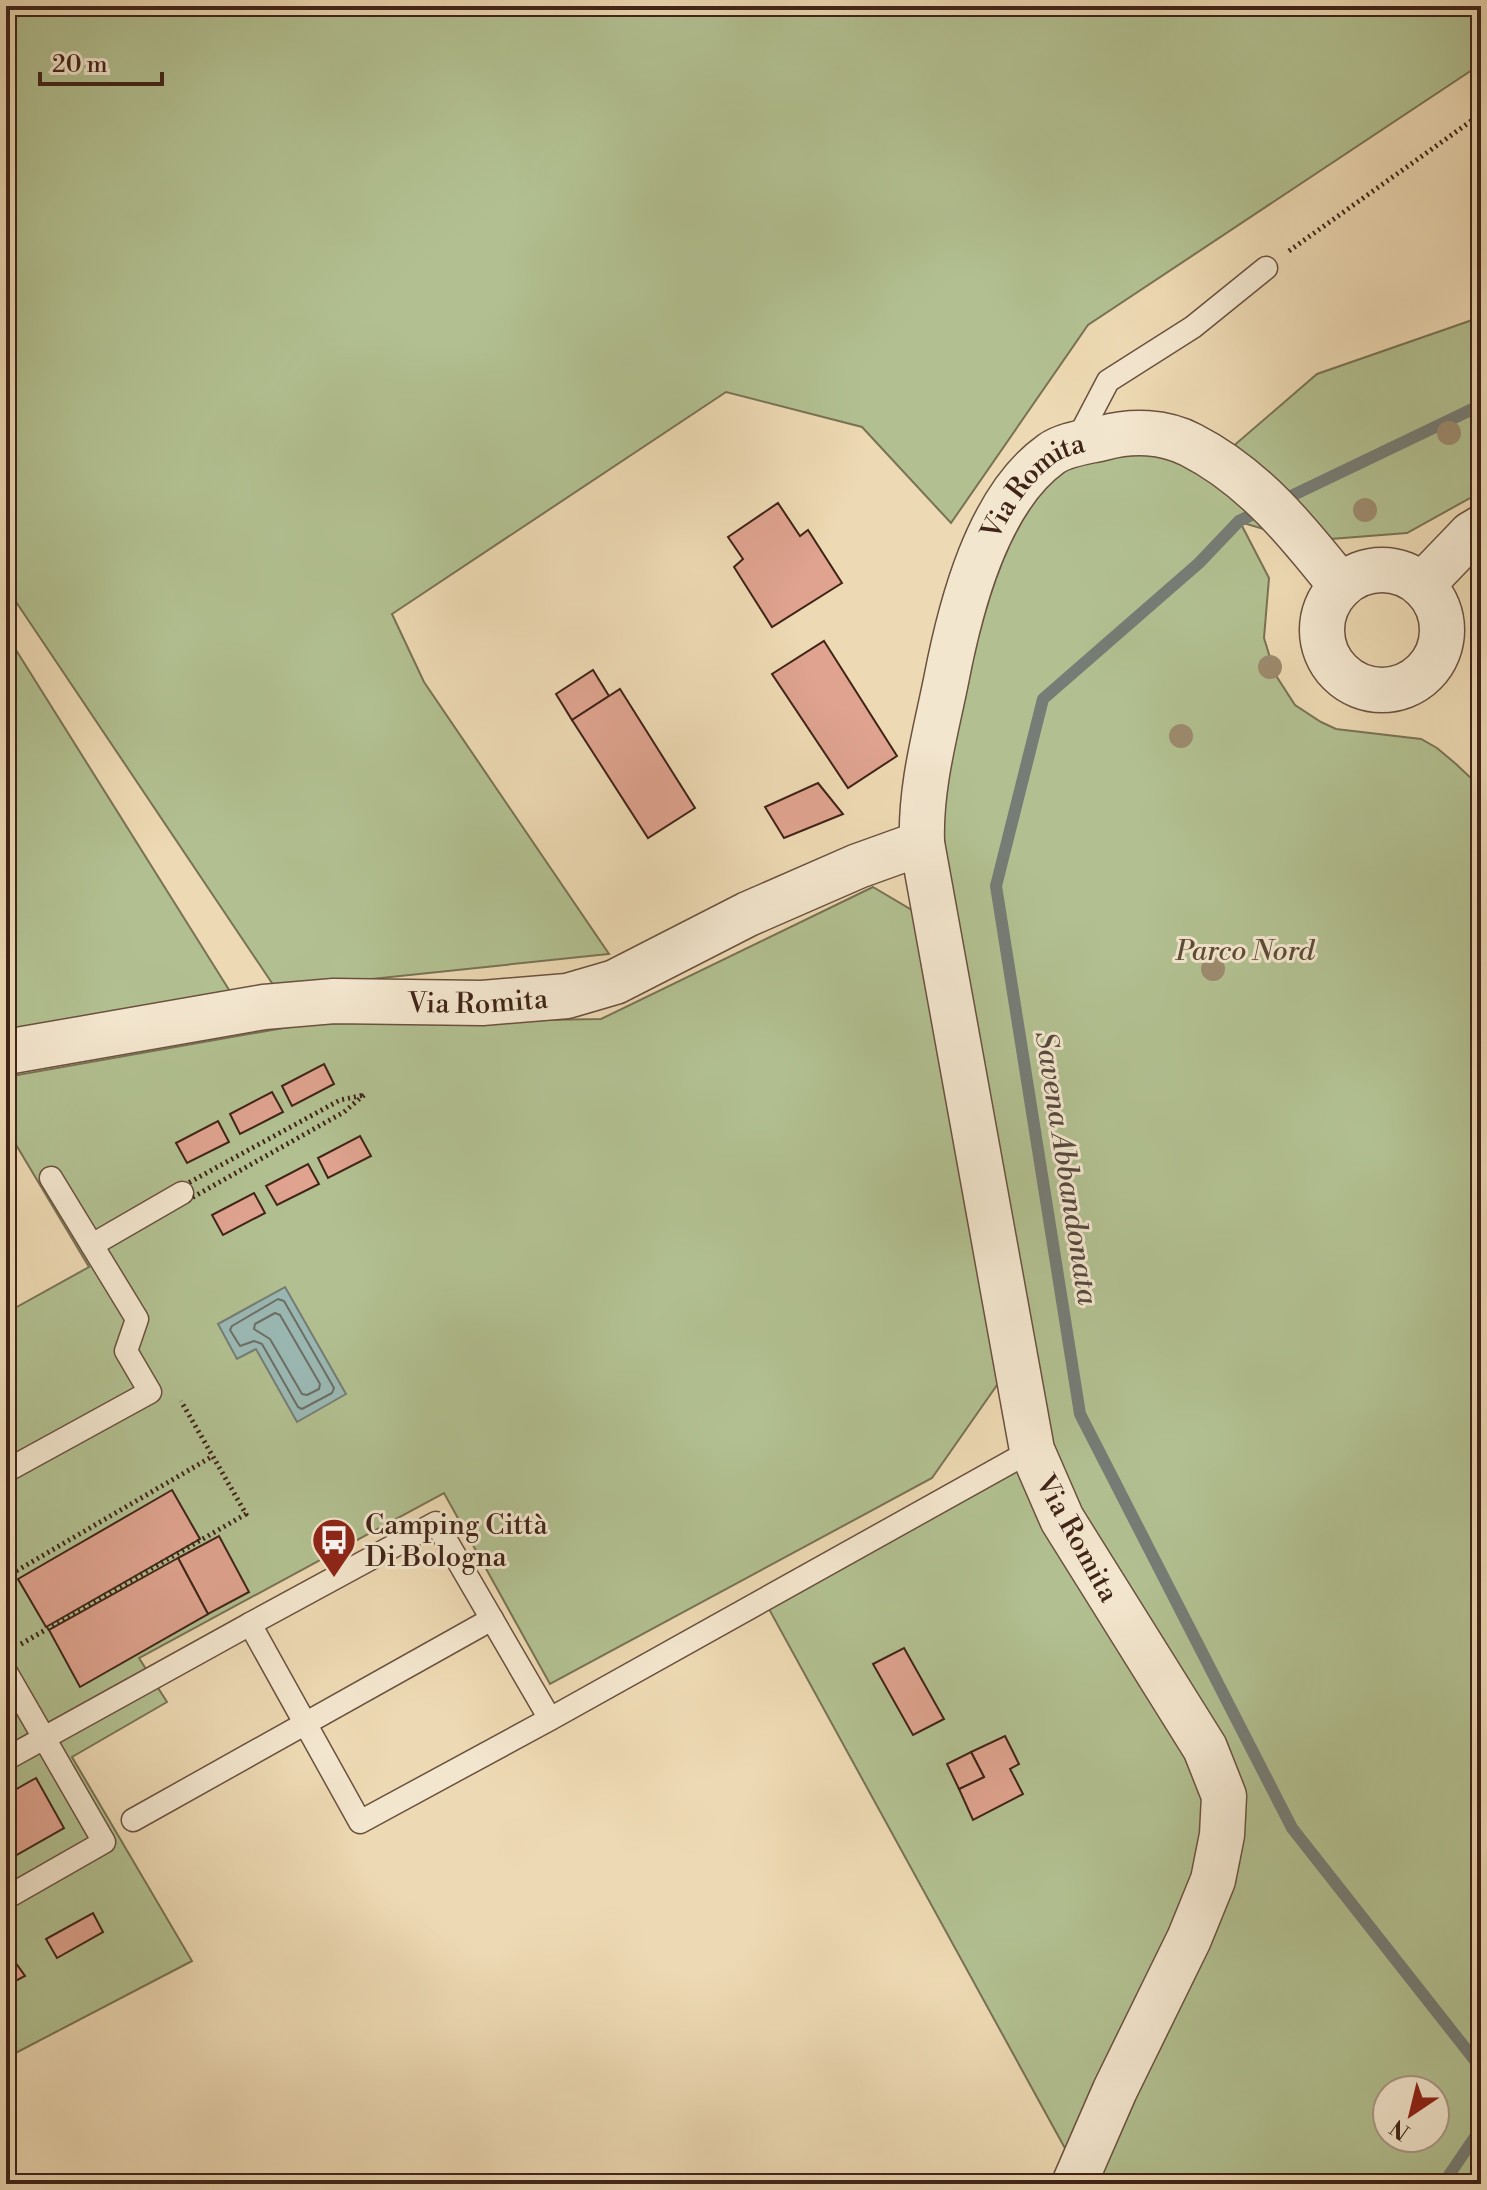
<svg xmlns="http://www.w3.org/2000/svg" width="1487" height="2190" viewBox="0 0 1487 2190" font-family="'Libre Bodoni',serif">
	<rect width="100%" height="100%" fill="#edd9b3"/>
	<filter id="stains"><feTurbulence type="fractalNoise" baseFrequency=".0025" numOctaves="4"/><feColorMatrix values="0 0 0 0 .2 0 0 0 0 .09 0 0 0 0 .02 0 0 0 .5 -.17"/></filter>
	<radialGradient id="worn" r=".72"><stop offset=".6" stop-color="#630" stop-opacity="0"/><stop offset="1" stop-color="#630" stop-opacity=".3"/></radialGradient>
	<!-- green -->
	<g fill="#b2c091" stroke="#797254" stroke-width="2" fill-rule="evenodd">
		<polygon points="6,6 1467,6 1481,31 1481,64 1088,325 951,523 862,427 726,392 392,614 424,682 609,954 276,989 6,587"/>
		<path d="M1481,317v175l-74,41 -102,8 -65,-19 29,56 -5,60 11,36 20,31 26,17 15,7 85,10 16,9 19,16 18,17 7,15v1388h-375l-28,-12 -314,-572 268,-150 -110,-607 62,-292 90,-106 142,16 101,-87zM1387,2090h48v48h-48z"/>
		<polygon points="16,650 231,993 6,1032 6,656"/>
		<polygon points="873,887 915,912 1004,1375 932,1478 550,1684 444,1493 139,1658 167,1702 72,1757 192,1961 6,2058 6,1313 89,1267 6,1128 6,1077 306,1024 601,1019"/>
	</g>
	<!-- water -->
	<polygon fill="#9ab9b4" stroke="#767d76" stroke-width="2" points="285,1287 346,1394 297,1422 256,1349 237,1359 218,1324"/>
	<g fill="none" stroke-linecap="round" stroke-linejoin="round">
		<!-- shore -->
		<g stroke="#6d6e66" stroke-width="2">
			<polygon points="278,1299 284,1301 334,1388 332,1393 302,1409 298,1407 262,1344 254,1341 240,1346 230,1330 232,1326"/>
			<polygon points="275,1313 280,1315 320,1384 319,1389 307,1395 302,1394 270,1339 254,1329 255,1324"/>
		</g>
		<!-- stream -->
		<g stroke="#767d76" stroke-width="12">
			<polyline points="1481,405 1239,521 1199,563 1043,699 996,886 1080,1414 1292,1828 1481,2068"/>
			<polyline points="1443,2184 1481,2128"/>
		</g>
	</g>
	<!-- building -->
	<g fill="#dfa38f" stroke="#402418" stroke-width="2">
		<polygon points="778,503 800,536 808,530 842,583 772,627 734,567 743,559 728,537"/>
		<polygon points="824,641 897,756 848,788 772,674"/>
		<polygon points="593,670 609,696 572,720 556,694"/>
		<polygon points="620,689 695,808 648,838 572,720"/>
		<polygon points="818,783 843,814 784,838 765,807"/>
		<polygon points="324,1064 334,1084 292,1106 282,1086"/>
		<polygon points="272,1092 283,1112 240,1134 230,1114"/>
		<polygon points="218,1121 229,1142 187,1163 176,1143"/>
		<polygon points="360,1136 371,1156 328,1178 318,1158"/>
		<polygon points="308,1164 319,1184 277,1205 266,1186"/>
		<polygon points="254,1193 265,1213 223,1235 212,1215"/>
		<polygon points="172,1490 200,1539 46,1627 18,1579"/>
		<polygon points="219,1536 249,1592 208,1614 178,1558"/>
		<polygon points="178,1558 208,1614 80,1687 49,1630"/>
		<polygon points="904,1648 944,1719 913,1735 873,1664"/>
		<polygon points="1005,1736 1019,1764 1010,1769 1023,1794 973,1820 959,1789 984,1777 971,1752"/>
		<polygon points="971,1752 984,1777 959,1789 947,1764"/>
		<polygon points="36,1778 64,1828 6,1861 6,1795"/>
		<polygon points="93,1913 103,1932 57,1958 46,1939"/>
		<polygon points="13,1959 25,1976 6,1986 6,1963"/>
	</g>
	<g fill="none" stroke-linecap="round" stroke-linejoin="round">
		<!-- service casing -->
		<g stroke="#6b513f" stroke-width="25">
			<g id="service">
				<polyline points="1075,444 1108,381 1193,327 1266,268"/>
				<polyline points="92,1245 182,1193"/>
				<polyline points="6,1471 150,1392 126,1351 137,1319 51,1178"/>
				<polyline points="6,1672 104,1842 6,1898"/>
				<polyline points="550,1719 436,1523 250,1624 360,1822 550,1719 1032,1450"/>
				<polyline points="6,1759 250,1624"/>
				<polyline points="133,1820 492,1619"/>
			</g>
		</g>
		<!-- minor casing -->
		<g stroke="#6b513f" stroke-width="47">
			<g id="minor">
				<circle cx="1382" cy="630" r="60"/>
				<polyline points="1422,585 1471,534 1481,528"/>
				<path id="s1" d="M6,1052l258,-45 70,-6 148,2 85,-7 48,-14 133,-68 110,-48 64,-23"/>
				<path id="s2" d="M1074,2184l41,-94 74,-151 24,-59 9,-45 2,-39 -19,-48 -143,-229 -30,-69 -110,-607c-2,-55 13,-108 24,-162 14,-73 41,-181 105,-227 14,-10 35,-12 52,-16 29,-8 61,-7 88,7 63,32 107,87 150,141"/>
			</g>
		</g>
		<!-- path -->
		<g stroke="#402418" stroke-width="5" stroke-dasharray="2 4" stroke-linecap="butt">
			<polyline points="1289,251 1481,114"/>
			<polygon points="364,1095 344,1112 186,1201 179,1188 340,1100"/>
			<polyline points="6,1577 213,1456"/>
			<polyline points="21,1644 246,1514 181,1401"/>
		</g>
		<!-- service -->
		<use href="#service" stroke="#f3e6ce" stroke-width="22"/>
		<!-- minor -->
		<use href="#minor" stroke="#f3e6ce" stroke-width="44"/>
	</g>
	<!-- trees -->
	<g fill="#9d8b6e">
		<circle cx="1449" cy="433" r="12"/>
		<circle cx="1365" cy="510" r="12"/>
		<circle cx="1270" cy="667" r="12"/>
		<circle cx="1181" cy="736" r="12"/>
		<circle cx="1213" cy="969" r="12"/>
	</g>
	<!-- icons -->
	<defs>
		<g id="bus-pin" transform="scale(2.3)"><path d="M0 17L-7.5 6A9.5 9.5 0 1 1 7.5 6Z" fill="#8f2418" stroke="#f3e6ce"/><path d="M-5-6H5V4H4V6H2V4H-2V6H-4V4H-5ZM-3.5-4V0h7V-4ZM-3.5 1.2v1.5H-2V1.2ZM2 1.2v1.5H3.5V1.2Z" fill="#fff"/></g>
	</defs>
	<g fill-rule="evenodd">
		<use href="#bus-pin" x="334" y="1540"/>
	</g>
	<g text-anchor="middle" stroke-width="6" stroke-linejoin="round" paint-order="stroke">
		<!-- street labels -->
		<g font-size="28" fill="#402418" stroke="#f3e6ce">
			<text dy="10" stroke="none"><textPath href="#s2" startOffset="1818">Via Romita</textPath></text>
			<text dy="10" stroke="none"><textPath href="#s1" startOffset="476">Via Romita</textPath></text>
			<text transform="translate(1078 1538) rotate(61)" y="10">Via Romita</text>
		</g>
		<!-- park labels -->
		<g font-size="28" font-style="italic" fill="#5c4b36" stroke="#f3e6ce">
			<text x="1245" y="960">Parco Nord</text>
		</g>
		<!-- poi labels -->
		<g font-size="28" fill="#402418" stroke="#f3e6ce" text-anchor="start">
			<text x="365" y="1534">Camping Città<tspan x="365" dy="32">Di Bologna</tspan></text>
		</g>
		<!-- water labels -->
		<g font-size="30" font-style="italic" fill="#56493f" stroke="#f3e6ce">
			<text transform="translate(1067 1168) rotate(81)" y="10">Savena Abbandonata</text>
		</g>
	</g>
	<!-- margin -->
	<rect width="1487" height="2190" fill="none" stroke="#edd9b3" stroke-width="32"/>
	<rect x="8" y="8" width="1471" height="2174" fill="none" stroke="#402418" stroke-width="4"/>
	<rect x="16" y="16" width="1455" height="2158" fill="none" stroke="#402418" stroke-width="2"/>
	<!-- north arrow -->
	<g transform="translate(1411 2114) rotate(215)"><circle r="38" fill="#f3e6ce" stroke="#ab9885" stroke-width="2"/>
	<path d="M0-6L14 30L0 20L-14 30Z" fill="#8f2418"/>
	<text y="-12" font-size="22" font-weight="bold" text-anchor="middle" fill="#402418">N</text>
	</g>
	<!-- scale -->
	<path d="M40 72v12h122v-12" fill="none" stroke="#402418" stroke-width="4"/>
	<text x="52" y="72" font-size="24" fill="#402418" stroke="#f3e6ce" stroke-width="6" paint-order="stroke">20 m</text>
	<rect width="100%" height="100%" filter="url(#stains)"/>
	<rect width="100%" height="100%" fill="url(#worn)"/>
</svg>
